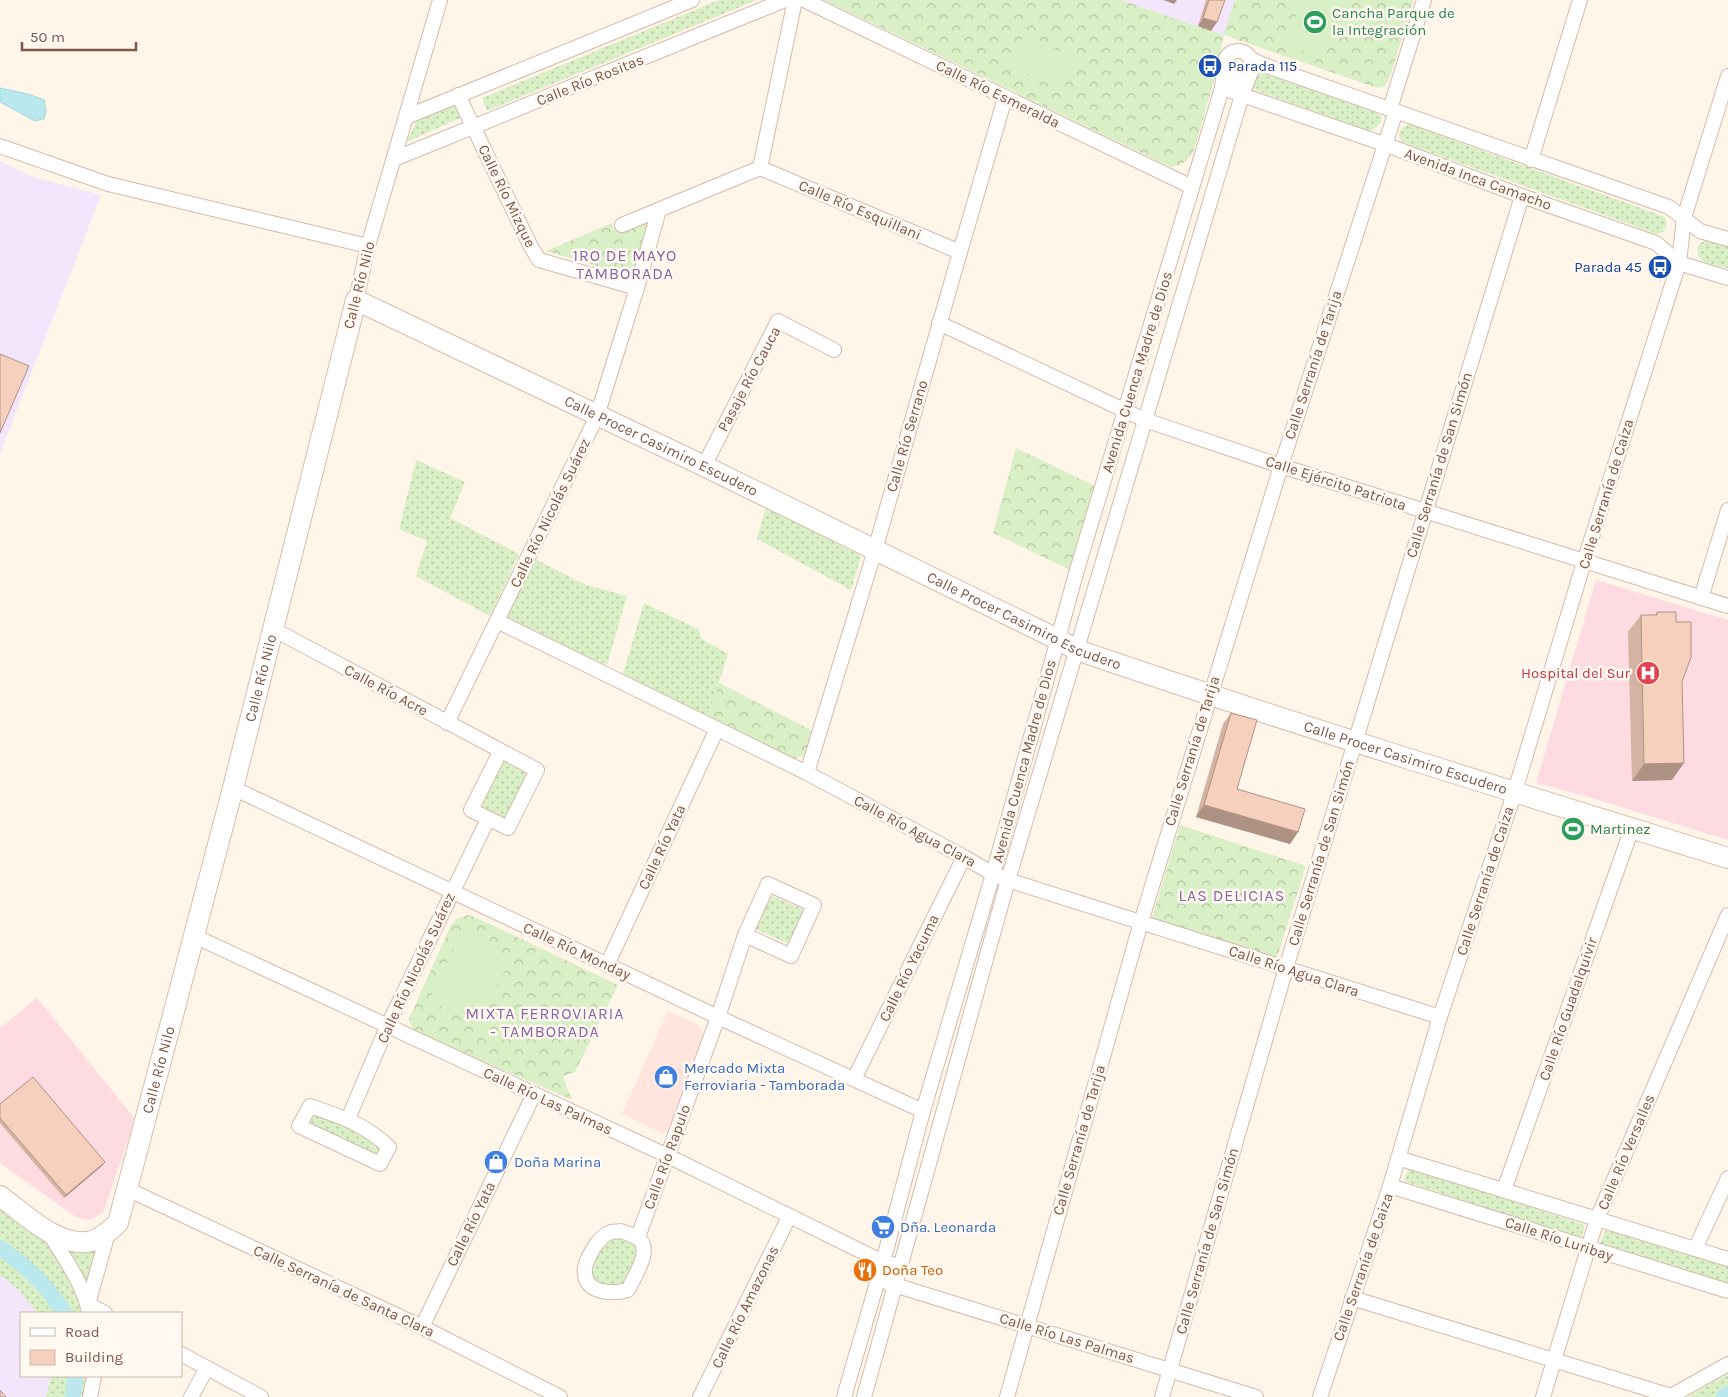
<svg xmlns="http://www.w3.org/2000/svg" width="1728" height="1397" viewBox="0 0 1728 1397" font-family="Karla,sans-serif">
	<defs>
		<pattern id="grass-dots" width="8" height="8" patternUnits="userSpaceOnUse" patternTransform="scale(1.25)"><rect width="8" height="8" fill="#d9efc5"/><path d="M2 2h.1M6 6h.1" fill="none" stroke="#b5c4a2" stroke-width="1.8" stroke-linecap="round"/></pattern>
		<pattern id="forest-crowns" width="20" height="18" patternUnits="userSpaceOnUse" patternTransform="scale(1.25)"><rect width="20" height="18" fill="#d9efc5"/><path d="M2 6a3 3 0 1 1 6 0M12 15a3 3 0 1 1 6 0" fill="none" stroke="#b5c4a2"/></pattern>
	</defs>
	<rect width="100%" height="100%" fill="#fff5e9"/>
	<!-- commercial -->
	<polygon fill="#ffe5dd" points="668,1011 698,1025 707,1039 673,1130 662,1133 622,1114"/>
	<!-- education -->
	<g fill="#f2e5fc">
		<polygon points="1121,0 1235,0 1224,35"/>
		<polygon points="0,161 33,177 101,195 0,453"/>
		<polygon points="0,1275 20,1291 37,1313 21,1313 21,1376 51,1376 46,1397 0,1397"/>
	</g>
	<!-- medical -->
	<g fill="#fedbe1">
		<polygon points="1596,580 1728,620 1728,840 1592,798 1536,783"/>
		<polygon points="37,998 135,1119 103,1213 90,1220 76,1217 0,1163 0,1028"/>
	</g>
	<!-- grass -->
	<g fill="url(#grass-dots)">
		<polygon points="719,0 757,0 487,111 482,98"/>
		<path d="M1261,72l114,40 7,5c-2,8 -5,11 -13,14l-114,-41 -3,-4 4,-12z"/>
		<polygon points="456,104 462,117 407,142 417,119"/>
		<path d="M1409,124l256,93c3,9 1,15 -8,17l-255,-92c-6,-9 -2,-14 7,-18z"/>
		<path d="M1706,241l22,6v21c-15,-4 -38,-4 -28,-25z"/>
		<polygon points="416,460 465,482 450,518 519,554 490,616 416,576 427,541 399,529"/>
		<polygon points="766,507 861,556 851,590 757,539"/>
		<polygon points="535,559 586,585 627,596 607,665 505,620"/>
		<polygon points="644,603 698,629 702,639 728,654 707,719 623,674"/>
		<polygon points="502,760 529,775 506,820 478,806"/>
		<polygon points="770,895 804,910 789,944 755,929"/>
		<polygon points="313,1112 347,1124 383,1148 377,1157 306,1124"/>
		<polygon points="1409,1167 1585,1225 1581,1238 1404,1181"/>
		<path d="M0,1208c18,13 39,26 54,44 14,17 22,41 31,61h-48l-17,-22 -20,-16z"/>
		<polygon points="1605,1230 1728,1267 1728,1284 1599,1247"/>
		<path d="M620,1237l14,5 4,11 -14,33 -12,3 -19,-9c-4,-22 4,-26 17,-42z"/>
		<polygon points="99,1246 85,1286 66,1248"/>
		<polygon points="1728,1374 1728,1397 1687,1397"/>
		<polygon points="51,1376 88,1376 84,1397 46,1397"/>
	</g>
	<!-- forest -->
	<g fill="url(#forest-crowns)">
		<path d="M824,0h297l102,35 12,-35h179l-24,77 -6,10 -7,1 -153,-53 -8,39 -22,76c-6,11 -11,15 -23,17z"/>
		<polygon points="650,219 637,267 631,274 627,275 614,271 546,251 612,223 613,228 618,229"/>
		<polygon points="1016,448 1095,486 1070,570 993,533"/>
		<polygon points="719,683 813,731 804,755 793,759 707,719"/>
		<polygon points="1180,825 1306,866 1277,957 1152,918"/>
		<path d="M468,915l7,2 143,68 -43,87 -12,4 9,24 -153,-67c-6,-4 -9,-7 -10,-14l42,-94 5,-6z"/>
	</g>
	<!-- pitch -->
	<g fill="#d9efc5">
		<polygon points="1301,0 1343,0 1325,57 1286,45"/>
		<polygon points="1025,34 1077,60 1062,91 1010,65"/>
		<polygon points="462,932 511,958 478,1024 429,1000"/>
	</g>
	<!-- water -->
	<polygon fill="#bae8ec" stroke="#9fd9df" points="0,88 28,94 44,100 46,111 44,119 35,121 0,102"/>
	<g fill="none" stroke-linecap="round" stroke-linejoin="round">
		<!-- canal -->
		<g stroke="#bae8ec" stroke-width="16">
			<path d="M0,1248c27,19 47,37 64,65"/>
			<polyline points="73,1397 75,1376"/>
			<polyline points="1724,1397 1728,1394"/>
		</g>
		<!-- street casing -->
		<g stroke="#d3bbac" stroke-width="16">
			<g id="street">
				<polyline points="804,0 1192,187"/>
				<circle cx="1238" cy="65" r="14"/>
				<polyline points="1251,59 1264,65 1669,207 1700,231 1728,239"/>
				<polyline points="1222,88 1384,144 1522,196 1656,243 1679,263 1728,278"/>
				<polyline points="458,95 531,247 539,260 637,288"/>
				<polyline points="1390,109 1424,0"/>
				<polyline points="406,117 692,0"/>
				<polyline points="0,146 108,184 368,246"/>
				<polyline points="394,159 785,0"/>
				<polyline points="1531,160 1580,0"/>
				<polyline points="760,168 960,252"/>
				<polyline points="760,168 795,0"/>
				<polyline points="622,225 760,168"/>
				<polyline points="356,300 368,246 440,0"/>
				<polyline points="939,323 1145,420 1281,466 1728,606"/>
				<polyline points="704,466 778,321 834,350"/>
				<polyline points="1701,598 1728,510"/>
				<polyline points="497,621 807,773 964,857 993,874 1008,880 1440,1017"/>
				<polyline points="273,629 537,770 508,828 471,810 500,752"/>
				<polyline points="447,723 597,416 637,288 659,210"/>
				<polyline points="807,773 875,550 960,252 1005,98"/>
				<polyline points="233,788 718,1017 923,1111"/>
				<polygon points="768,884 814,905 791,956 745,935"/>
				<polyline points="194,936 668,1156 883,1262 892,1264"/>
				<polyline points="607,965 717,729"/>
				<polyline points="854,1079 964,857"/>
				<path d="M310,1106c32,11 54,18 79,41l-9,17 -81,-38z"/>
				<polyline points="348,1119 387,1027 488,819"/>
				<polyline points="1398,1158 1728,1259"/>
				<polyline points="1390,1186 1728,1291"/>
				<polyline points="127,1189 422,1327 560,1397"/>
				<polyline points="1504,1190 1632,828"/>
				<path d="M621,1231c5,2 10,3 15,6 19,10 -2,40 -8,53 -14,4 -40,4 -43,-15 -2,-10 5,-21 10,-29 4,-5 8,-11 14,-13 3,-2 8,-1 12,-2z"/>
				<path d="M49,1233c15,25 35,51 40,80"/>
				<polyline points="638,1237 718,1017 745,935"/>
				<polyline points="1695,1249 1728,1178"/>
				<polyline points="888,1283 1256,1397"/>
				<polyline points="1352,1298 1671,1396 1728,1364"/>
				<polyline points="88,1304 108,1233"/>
				<polyline points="88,1304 105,1313"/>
				<polyline points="422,1327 534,1094"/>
				<polyline points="181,1354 261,1397"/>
				<polyline points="90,1397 94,1376"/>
				<polyline points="191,1397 207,1368"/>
				<polyline points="700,1397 789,1217"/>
				<polyline points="844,1397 883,1262 923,1111 993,874 1077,570 1222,88 1224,69"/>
				<polyline points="864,1397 1008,880 1242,95 1251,72"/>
				<polyline points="1007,1397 1141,922 1281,466 1396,111"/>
				<polyline points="1162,1397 1286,968 1522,196"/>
				<polyline points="1320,1397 1390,1186 1440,1017 1515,791 1584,562 1679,263 1684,218 1728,76"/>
				<polyline points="1543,1397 1597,1219 1728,915"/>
			</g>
		</g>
		<!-- secondary casing -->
		<g stroke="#d9bdab" stroke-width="22">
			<g id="secondary">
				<path id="s1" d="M0,1196c25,18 59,53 92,45 10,-3 18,-11 26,-18l115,-435 123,-488 348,166 353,173 20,11c216,74 433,141 651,208"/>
			</g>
		</g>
		<!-- street -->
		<use href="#street" stroke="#fff" stroke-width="14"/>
		<!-- secondary -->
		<use href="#secondary" stroke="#fff" stroke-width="20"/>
	</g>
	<!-- wall -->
	<g fill="#d4b3a3">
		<polygon points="1206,0 1225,0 1211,31 1198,26"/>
		<polygon points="1657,612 1676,622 1682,682 1672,780 1632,781 1628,632 1641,615 1655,615"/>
		<polygon points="1231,713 1237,789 1298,832 1290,844 1196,817 1223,724"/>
		<polygon points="0,1104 103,1165 64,1198 0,1123"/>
	</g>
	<!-- shaded-wall -->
	<g fill="#ad9284">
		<polygon points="1163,0 1177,0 1174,4"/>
		<polygon points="1203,18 1217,22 1211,31 1198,26"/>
		<polygon points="1684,763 1672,780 1632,781 1644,764"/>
		<polygon points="1204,805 1298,832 1290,844 1196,817"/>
		<polygon points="105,1162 103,1165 64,1198 66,1195"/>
	</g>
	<!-- building -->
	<g fill="#f7d0bd" stroke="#ad9284">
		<polygon points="1209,0 1225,0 1217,22 1203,18"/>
		<polygon points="0,354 29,366 0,433"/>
		<polygon points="1657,612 1676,612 1676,622 1691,622 1691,657 1682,682 1684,763 1644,764 1641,615 1657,615"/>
		<polygon points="1231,713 1257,720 1237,789 1305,809 1298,832 1204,805"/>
		<polygon points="33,1077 105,1162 66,1195 0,1118 0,1104"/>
		<polygon points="0,1390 6,1397 0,1397"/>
	</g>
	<!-- icons -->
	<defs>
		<g id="stadium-disc" transform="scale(1.25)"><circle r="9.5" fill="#2e9e5b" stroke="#fff9f2"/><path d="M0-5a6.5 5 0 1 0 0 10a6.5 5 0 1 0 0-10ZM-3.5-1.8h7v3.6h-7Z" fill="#fff"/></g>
		<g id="bus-disc" transform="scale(1.25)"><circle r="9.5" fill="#1a4fb4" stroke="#fff9f2"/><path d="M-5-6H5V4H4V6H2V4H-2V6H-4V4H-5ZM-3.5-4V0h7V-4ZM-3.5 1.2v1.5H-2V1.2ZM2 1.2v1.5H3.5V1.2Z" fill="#fff"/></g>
		<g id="hospital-disc" transform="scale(1.25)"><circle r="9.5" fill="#e0444e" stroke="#fff9f2"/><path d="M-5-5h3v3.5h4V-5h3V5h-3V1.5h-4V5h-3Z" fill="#fff"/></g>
		<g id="shop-disc" transform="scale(1.25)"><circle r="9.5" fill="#3f7fe0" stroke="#fff9f2"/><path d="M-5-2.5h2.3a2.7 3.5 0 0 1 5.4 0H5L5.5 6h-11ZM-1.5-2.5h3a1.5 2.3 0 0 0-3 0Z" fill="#fff"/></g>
		<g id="supermarket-disc" transform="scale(1.25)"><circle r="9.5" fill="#3f7fe0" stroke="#fff9f2"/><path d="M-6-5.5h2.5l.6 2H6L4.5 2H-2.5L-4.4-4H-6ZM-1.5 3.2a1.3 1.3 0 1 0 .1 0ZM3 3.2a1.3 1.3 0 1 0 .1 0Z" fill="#fff"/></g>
		<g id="restaurant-disc" transform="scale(1.25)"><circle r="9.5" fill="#e8710a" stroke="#fff9f2"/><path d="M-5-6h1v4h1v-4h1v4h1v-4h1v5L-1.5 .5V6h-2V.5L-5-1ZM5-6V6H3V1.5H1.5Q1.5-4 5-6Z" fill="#fff"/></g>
	</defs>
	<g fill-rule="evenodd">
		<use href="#stadium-disc" x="1315" y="22"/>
		<use href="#bus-disc" x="1210" y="66"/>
		<use href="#bus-disc" x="1660" y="267"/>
		<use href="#hospital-disc" x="1648" y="673"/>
		<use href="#stadium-disc" x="1573" y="829"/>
		<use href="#shop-disc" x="666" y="1077"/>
		<use href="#shop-disc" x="496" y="1162"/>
		<use href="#supermarket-disc" x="883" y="1227"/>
		<use href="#restaurant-disc" x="865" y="1270"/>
	</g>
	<g text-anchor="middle" stroke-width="5" stroke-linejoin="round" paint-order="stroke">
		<!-- leisure labels -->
		<g font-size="15" fill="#27864d" stroke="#fff9f2" text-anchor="start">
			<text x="1332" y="18">Cancha Parque de<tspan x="1332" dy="17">la Integración</tspan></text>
			<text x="1590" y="834">Martinez</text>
		</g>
		<!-- transit labels -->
		<g font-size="15" fill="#164399" stroke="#fff9f2" text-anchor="start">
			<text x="1228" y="71">Parada 115</text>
			<text x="1642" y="272" text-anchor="end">Parada 45</text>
		</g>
		<!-- street labels -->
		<g font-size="15" fill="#7d5848" stroke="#fff9f2">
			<text transform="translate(590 80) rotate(-22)" y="5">Calle Río Rositas</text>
			<text transform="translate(998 94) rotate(26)" y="5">Calle Río Esmeralda</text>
			<text transform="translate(1478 179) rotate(20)" y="5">Avenida Inca Camacho</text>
			<text transform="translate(507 196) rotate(64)" y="5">Calle Río Mizque</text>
			<text transform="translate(860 210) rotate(23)" y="5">Calle Río Esquillani</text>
			<text transform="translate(359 285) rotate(-76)" y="5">Calle Río Nilo</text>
			<text transform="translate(1313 365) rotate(-72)" y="5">Calle Serranía de Tarija</text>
			<text transform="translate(1137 372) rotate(-73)" y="5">Avenida Cuenca Madre de Dios</text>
			<text transform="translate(749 379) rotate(-62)" y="5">Pasaje Río Cauca</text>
			<text transform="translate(907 436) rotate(-74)" y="5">Calle Río Serrano</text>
			<text dy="5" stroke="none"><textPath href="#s1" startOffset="1429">Calle Procer Casimiro Escudero</textPath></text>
			<text transform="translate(1439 465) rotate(-73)" y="5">Calle Serranía de San Simón</text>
			<text transform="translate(1336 483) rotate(18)" y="5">Calle Ejército Patriota</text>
			<text transform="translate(1606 494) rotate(-73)" y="5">Calle Serranía de Caiza</text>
			<text transform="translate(550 513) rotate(-64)" y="5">Calle Río Nicolás Suárez</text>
			<text dy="5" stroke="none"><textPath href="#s1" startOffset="1832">Calle Procer Casimiro Escudero</textPath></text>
			<text dy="5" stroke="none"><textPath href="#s1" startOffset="701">Calle Río Nilo</textPath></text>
			<text transform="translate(386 690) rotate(28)" y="5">Calle Río Acre</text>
			<text transform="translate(1192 751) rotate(-73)" y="5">Calle Serranía de Tarija</text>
			<text dy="5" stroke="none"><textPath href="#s1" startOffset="2238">Calle Procer Casimiro Escudero</textPath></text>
			<text transform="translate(1024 761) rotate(-75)" y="5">Avenida Cuenca Madre de Dios</text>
			<text transform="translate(915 831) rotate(28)" y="5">Calle Río Agua Clara</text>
			<text transform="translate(662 847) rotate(-65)" y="5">Calle Río Yata</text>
			<text transform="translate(1321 853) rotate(-73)" y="5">Calle Serranía de San Simón</text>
			<text transform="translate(1485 881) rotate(-72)" y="5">Calle Serranía de Caiza</text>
			<text transform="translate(577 951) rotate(25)" y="5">Calle Río Monday</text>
			<text transform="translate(416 968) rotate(-65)" y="5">Calle Río Nicolás Suárez</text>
			<text transform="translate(909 968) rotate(-64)" y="5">Calle Río Yacuma</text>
			<text transform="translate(1294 971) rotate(18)" y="5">Calle Río Agua Clara</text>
			<text transform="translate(1568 1009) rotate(-71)" y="5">Calle Río Guadalquivir</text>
			<text dy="5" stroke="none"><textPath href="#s1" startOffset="296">Calle Río Nilo</textPath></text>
			<text transform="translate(548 1101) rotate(25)" y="5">Calle Río Las Palmas</text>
			<text transform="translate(1079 1140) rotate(-74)" y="5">Calle Serranía de Tarija</text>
			<text transform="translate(1626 1152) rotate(-67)" y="5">Calle Río Versalles</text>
			<text transform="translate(667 1157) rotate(-70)" y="5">Calle Río Rapulo</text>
			<text transform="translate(471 1224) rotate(-64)" y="5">Calle Río Yata</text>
			<text transform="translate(1559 1239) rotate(18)" y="5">Calle Río Luribay</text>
			<text transform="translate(1207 1241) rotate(-74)" y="5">Calle Serranía de San Simón</text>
			<text transform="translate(1363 1267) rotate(-71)" y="5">Calle Serranía de Caiza</text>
			<text transform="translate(344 1291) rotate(25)" y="5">Calle Serranía de Santa Clara</text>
			<text transform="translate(745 1307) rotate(-64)" y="5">Calle Río Amazonas</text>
			<text transform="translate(1067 1338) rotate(17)" y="5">Calle Río Las Palmas</text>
		</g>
		<!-- health labels -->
		<g font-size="15" fill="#be3a42" stroke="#fff9f2" text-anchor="end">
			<text x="1630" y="678">Hospital del Sur</text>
		</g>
		<!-- shop labels -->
		<g font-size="15" fill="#366cbe" stroke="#fff9f2" text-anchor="start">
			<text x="684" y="1073">Mercado Mixta<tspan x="684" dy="17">Ferroviaria - Tamborada</tspan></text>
			<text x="514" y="1167">Doña Marina</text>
			<text x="900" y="1232">Dña. Leonarda</text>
		</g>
		<!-- food labels -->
		<g font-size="15" fill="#c56008" stroke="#fff9f2" text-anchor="start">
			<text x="882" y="1275">Doña Teo</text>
		</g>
		<!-- neighbourhood labels -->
		<g font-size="16" letter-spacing="1" fill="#8864a0" stroke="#fff9f2">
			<text x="625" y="261">1RO DE MAYO<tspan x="625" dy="18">TAMBORADA</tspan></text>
			<text x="1232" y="901">LAS DELICIAS</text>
			<text x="545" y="1019">MIXTA FERROVIARIA<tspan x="545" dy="18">- TAMBORADA</tspan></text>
		</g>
	</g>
	<!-- legend -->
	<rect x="20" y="1312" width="162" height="65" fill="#fff9f2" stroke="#cbb9ae"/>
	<rect x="30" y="1328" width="25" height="8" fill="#ffffff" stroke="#cbb9ae"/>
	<text x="65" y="1337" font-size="15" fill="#7d5848">Road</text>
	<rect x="30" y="1350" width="25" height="15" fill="#f7d0bd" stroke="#cbb9ae"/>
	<text x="65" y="1362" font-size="15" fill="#7d5848">Building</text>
	<!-- scale -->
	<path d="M22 42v8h114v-8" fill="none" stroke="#7d5848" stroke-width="2.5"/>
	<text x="30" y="42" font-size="15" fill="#7d5848" stroke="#fff9f2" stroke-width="4" paint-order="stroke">50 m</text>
</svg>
